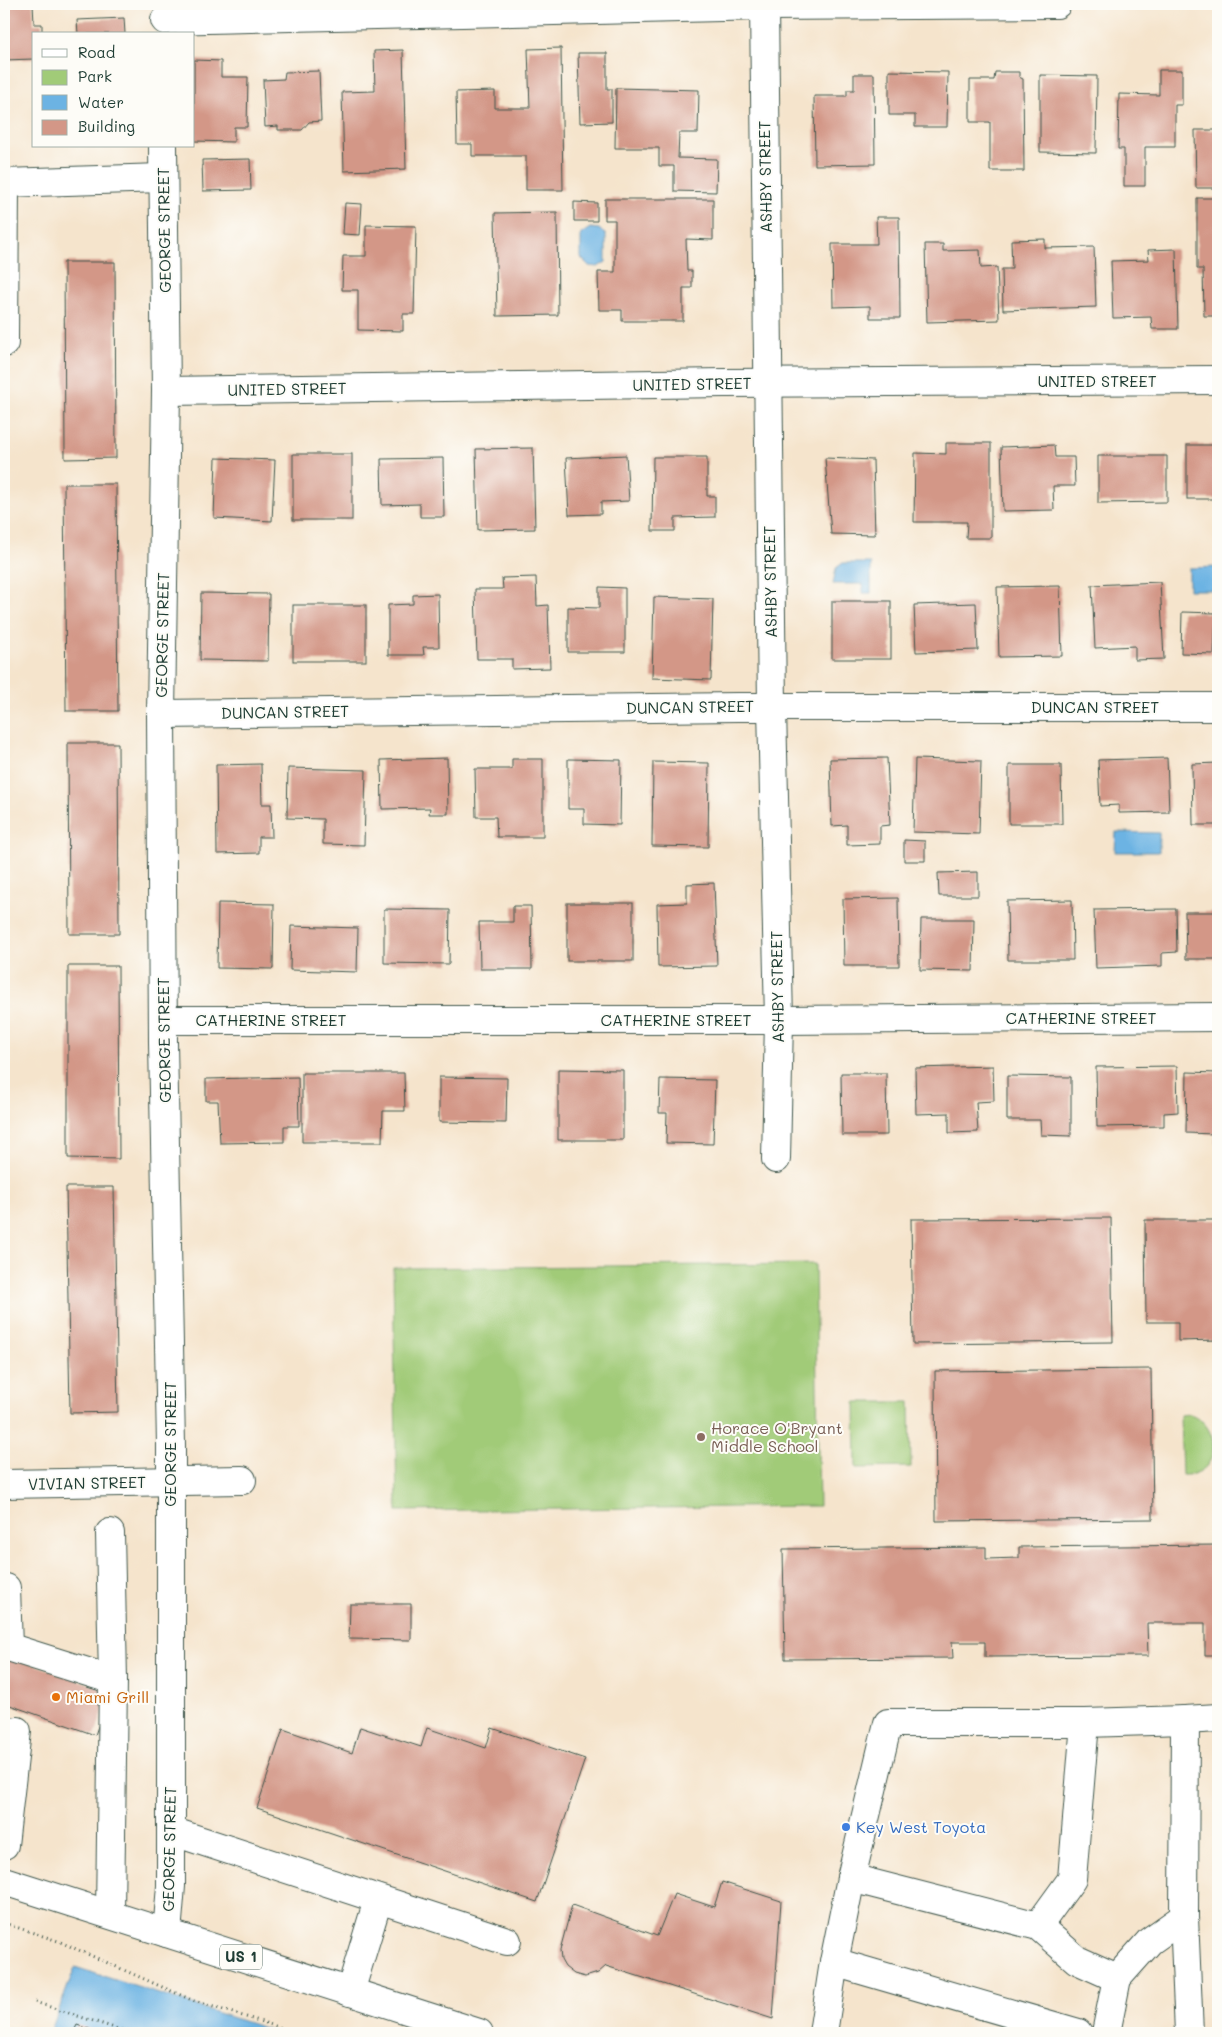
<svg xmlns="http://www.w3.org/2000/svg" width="1222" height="2037" viewBox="0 0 1222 2037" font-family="Mali,sans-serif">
	<rect width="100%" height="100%" fill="#fdfcf7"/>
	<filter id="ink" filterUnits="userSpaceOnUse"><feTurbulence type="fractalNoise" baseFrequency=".02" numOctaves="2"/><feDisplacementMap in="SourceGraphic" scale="10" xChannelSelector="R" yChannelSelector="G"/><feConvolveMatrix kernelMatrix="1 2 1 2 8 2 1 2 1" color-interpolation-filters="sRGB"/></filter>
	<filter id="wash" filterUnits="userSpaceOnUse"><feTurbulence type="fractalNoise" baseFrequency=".0096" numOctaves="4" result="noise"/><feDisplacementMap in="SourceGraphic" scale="20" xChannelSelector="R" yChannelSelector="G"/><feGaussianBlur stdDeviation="1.12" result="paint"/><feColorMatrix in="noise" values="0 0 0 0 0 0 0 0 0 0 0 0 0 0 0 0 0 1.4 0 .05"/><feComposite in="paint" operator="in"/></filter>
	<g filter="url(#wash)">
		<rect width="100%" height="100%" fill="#f5e4cc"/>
		<!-- green -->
		<g fill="#a1cb78" stroke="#608456">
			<polygon points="815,1264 819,1506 397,1511 393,1268"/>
			<polygon points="855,1402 910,1402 911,1467 856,1468"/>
			<path d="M1190,1414c32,11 32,63 -8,61l-2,-60z"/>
		</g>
		<!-- water -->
		<g fill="#6cb3e3" stroke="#46788c">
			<polygon points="590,228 599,229 606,235 606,262 598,267 589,266 581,258 581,234"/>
			<polygon points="843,563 871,563 871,593 863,593 863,584 833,584 836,568"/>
			<polygon points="1218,567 1218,590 1189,590 1189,568"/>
			<polygon points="1116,832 1159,833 1159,852 1115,852"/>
			<polygon points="75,1967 280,2033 50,2033"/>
		</g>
		<g id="blocks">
			<!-- building -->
			<g fill="#d39787">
				<polygon points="4,4 33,4 34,24 42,24 42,34 34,34 34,59 4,60"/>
				<polygon points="124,18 125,34 78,34 77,20"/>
				<polygon points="561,48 563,190 526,190 526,156 472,156 472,144 457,144 456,92 495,91 495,108 530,108 528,49"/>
				<polygon points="403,50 406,169 344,171 342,92 375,91 374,51"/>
				<polygon points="578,53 607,53 607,89 612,89 612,122 580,123"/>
				<polygon points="194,60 221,61 221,77 248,77 247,127 234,127 234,142 194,141"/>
				<polygon points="1159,70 1182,70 1182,105 1175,105 1175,147 1145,147 1145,186 1124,186 1124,149 1118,149 1119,94 1159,95"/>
				<polygon points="319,71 321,121 309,122 302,130 278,130 278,126 265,127 263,80 284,79 285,72"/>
				<polygon points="889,71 948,72 947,127 915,127 915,115 889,115"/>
				<polygon points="995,72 1019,72 1019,77 1023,79 1024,171 990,171 990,122 970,122 970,80 994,80"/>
				<polygon points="854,74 874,74 875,164 815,165 814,96 847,96 847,90 854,90"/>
				<polygon points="1040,75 1097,76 1096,153 1040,152"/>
				<polygon points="616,88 699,90 698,133 679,133 678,158 717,159 716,192 674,191 674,166 659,166 659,148 615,148"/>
				<polygon points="1195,130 1218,130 1218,188 1196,188"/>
				<polygon points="250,159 251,190 203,191 202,160"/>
				<polygon points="1197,198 1218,198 1218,316 1204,316 1203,269 1197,269"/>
				<polygon points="605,199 713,199 713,240 686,239 687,271 692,271 692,288 683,288 683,321 622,321 622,310 599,310 598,272 615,272 615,220 605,220"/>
				<polygon points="574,202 597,203 597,221 574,221"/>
				<polygon points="345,203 362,204 360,235 343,234"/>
				<polygon points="557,212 558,315 497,316 495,213"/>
				<polygon points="876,217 899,217 900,318 870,318 870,306 833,307 832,244 877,244"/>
				<polygon points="366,225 416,226 414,314 403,314 403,331 358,330 358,290 342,290 343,256 366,256"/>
				<polygon points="1045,239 1045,248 1094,247 1096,307 1003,310 1002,269 1012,269 1011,240"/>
				<polygon points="925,244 943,244 943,251 980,250 981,268 997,267 999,320 927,322"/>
				<polygon points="1176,249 1178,329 1152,329 1151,317 1113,318 1111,261 1149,260 1148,250"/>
				<polygon points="64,262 115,262 116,458 65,459"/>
				<polygon points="946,443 991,443 991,538 966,538 967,522 914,522 915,453 946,454"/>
				<polygon points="1054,445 1055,457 1074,457 1075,486 1053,486 1054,510 1003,511 1001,447"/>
				<rect x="1187" y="445" width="31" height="54"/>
				<polygon points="533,448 535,529 478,530 476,449"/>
				<rect x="293" y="454" width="59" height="66"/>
				<polygon points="626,455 629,501 601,502 601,514 569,515 566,458"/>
				<polygon points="1098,456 1167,456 1167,502 1098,503"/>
				<polygon points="653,457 707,457 707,496 715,496 715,517 675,518 675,531 652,531"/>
				<polygon points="216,458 275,460 272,521 214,518"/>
				<polygon points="443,458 444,517 420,517 420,504 382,505 381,459"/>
				<polygon points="825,458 873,460 875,535 831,534"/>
				<polygon points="64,484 116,484 118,711 66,711"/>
				<polygon points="536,577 537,606 548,605 550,668 512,669 512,659 477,659 475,589 503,589 502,578"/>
				<polygon points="1160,582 1164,659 1135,660 1135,646 1095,648 1092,585"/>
				<polygon points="1060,586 1062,656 999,657 997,587"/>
				<polygon points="599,587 625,588 625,652 568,652 568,607 599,608"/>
				<polygon points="201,593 269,594 268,661 200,660"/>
				<polygon points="438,594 439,647 423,647 424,655 388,655 388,605 413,604 413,595"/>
				<polygon points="654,597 713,599 711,680 652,678"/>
				<rect x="832" y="601" width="59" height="58"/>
				<polygon points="976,603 978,650 916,652 914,605"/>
				<rect x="293" y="605" width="73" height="56"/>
				<polygon points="1182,612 1216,613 1214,654 1181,653"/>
				<polygon points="68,743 118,743 119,934 69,934"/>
				<polygon points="447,758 448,814 429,814 430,808 382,809 381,760"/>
				<polygon points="887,758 890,825 880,826 880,844 847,845 847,825 832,826 830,759"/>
				<polygon points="1167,758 1169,812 1119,813 1119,805 1100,806 1098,760"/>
				<polygon points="512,759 543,759 543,837 497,837 496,817 476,817 475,769 512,769"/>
				<polygon points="568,759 621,760 620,825 584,824 584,809 568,809"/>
				<polygon points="915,759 981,761 979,834 913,832"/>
				<polygon points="653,762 709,763 708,847 652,846"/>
				<polygon points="1218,763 1218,825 1193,825 1192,764"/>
				<polygon points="261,764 262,804 271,804 272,837 259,837 259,853 217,854 216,765"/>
				<polygon points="1009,765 1061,765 1062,824 1009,824"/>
				<polygon points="288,768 366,770 364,845 323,844 323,819 287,818"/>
				<polygon points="904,840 925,841 925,861 904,861"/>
				<polygon points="978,872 978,896 939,896 938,873"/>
				<polygon points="714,883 717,966 658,967 657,904 687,903 687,884"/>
				<polygon points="898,898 899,966 844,966 843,899"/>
				<polygon points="1072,900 1073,960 1008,960 1007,901"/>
				<polygon points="218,903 274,904 273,969 217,968"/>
				<rect x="567" y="903" width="66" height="58"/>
				<polygon points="513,906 531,906 532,969 480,969 479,922 513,922"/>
				<polygon points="384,909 450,910 449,964 384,963"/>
				<polygon points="1176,909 1177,952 1162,953 1162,966 1096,968 1094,910"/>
				<polygon points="1185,912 1218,912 1218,959 1186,959"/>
				<polygon points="921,919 974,919 973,971 920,970"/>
				<polygon points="291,926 358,928 357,972 290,970"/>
				<polygon points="68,966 118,966 119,1159 68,1158"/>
				<polygon points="993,1066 994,1101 976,1102 978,1132 949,1133 949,1113 916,1114 915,1068"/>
				<polygon points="1177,1066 1178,1112 1164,1113 1164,1126 1097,1127 1096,1067"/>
				<polygon points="558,1069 623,1070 623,1140 558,1140"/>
				<polygon points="1187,1072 1218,1073 1218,1144 1215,1144 1215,1134 1186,1133"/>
				<polygon points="302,1073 404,1073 405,1111 383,1111 382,1142 302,1142"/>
				<polygon points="841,1073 886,1073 887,1135 842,1135"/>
				<polygon points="1007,1076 1071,1077 1071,1136 1041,1135 1040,1120 1007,1120"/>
				<polygon points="298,1077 299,1126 284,1126 284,1142 220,1143 218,1101 206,1101 206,1079"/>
				<polygon points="439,1077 507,1078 506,1123 439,1122"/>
				<polygon points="660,1079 715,1080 713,1144 666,1143 667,1113 659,1113"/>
				<polygon points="66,1187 114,1187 118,1412 70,1413"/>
				<polygon points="1111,1218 1113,1342 913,1344 911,1219"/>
				<polygon points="1145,1220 1218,1220 1218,1340 1178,1341 1178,1322 1146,1322"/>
				<polygon points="1151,1369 1153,1519 936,1521 935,1371"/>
				<polygon points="1218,1545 1218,1655 1205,1655 1205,1623 1147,1623 1148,1656 985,1657 985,1642 952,1642 953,1658 785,1659 783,1549 986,1547 986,1559 1019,1558 1019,1547"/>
				<polygon points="350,1604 411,1604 411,1640 349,1639"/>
				<polygon points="4,1654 110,1691 95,1735 4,1703"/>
				<polygon points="360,1727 421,1747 427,1728 486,1748 492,1728 585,1759 537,1902 257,1808 283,1729 352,1753"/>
				<polygon points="722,1882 781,1901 773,2019 606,1966 598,1973 585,1977 574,1974 565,1967 561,1960 560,1950 572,1905 657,1936 674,1894 714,1907"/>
				<polygon points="77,2025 101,2033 73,2033"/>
			</g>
		</g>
	</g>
	<g filter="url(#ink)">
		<use href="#blocks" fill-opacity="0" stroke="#3f564b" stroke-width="1"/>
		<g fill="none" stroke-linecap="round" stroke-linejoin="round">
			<!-- minor casing -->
			<g stroke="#3f564b" stroke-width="30">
				<g id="minor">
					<polyline points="764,4 772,707 779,1020 776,1159"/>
					<polyline points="165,20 764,6 1057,4"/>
					<polyline points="163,146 166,391 161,714 163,1043 171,1445 171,1886 167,1933"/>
					<polyline points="4,183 162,178"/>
					<polyline points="4,343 5,183"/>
					<polyline points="166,391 724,383 1218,380"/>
					<polyline points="161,714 738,707 1218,707"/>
					<polyline points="163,1020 779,1020 1218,1017"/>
					<polyline points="4,1484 242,1480"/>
					<polyline points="110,1533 113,1680 110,1914"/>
					<polyline points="6,1588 8,1647 113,1680"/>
					<polyline points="1185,1720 1218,1718"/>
					<polyline points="1085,1723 1185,1720 1184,1917 1150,1941 1117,1978"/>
					<polyline points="171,1831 507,1941"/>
					<polyline points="4,1845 17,1731"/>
					<polyline points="1184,1917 1189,2033"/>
					<polyline points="1038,1926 851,1878 888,1723 1085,1723 1072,1879 1038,1926 1077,1960 1117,1978 1106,2033"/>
					<polyline points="834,1962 851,1878"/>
					<polyline points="350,1992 378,1900"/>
					<polyline points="823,2033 834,1962 1078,2033"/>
				</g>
			</g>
			<!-- major casing -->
			<g stroke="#3f564b" stroke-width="30">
				<polyline id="major" points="4,1881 479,2033"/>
			</g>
			<!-- path -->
			<g stroke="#3f564b" stroke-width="3" stroke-dasharray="1 4" stroke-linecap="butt">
				<polyline points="4,1923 58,1941 194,2001 298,2033"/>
				<polyline points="35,2002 130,2033"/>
			</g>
			<!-- minor -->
			<use href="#minor" stroke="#fff" stroke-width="28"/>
			<!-- major -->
			<use href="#major" stroke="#fff" stroke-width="28"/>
		</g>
	</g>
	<!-- markers -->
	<circle fill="#8d6e63" stroke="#fdfcf7" stroke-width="2" cx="701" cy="1437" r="5"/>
	<circle fill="#e8710a" stroke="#fdfcf7" stroke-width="2" cx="56" cy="1697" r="5"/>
	<circle fill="#3f7fe0" stroke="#fdfcf7" stroke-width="2" cx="846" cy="1827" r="5"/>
	<g text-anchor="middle" stroke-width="4" stroke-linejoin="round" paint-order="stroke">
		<!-- shield labels -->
		<rect fill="#fdfcf7" stroke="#62766e" stroke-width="1" x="220" y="1944.5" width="42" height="25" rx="4"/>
		<g font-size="15" font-weight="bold" fill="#1f3d34">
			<text x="241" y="1962">US 1</text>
		</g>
		<!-- street labels -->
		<g font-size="16" fill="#1f3d34" stroke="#fdfcf7">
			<text transform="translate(765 177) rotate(-91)" y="6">ASHBY STREET</text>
			<text transform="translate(164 230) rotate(-91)" y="6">GEORGE STREET</text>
			<text x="1097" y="387">UNITED STREET</text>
			<text transform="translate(692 384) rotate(-1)" y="6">UNITED STREET</text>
			<text transform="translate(287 389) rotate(-1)" y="6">UNITED STREET</text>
			<text transform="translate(770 582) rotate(-91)" y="6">ASHBY STREET</text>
			<text transform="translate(162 635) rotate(-89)" y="6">GEORGE STREET</text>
			<text transform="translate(690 707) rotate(-1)" y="6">DUNCAN STREET</text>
			<text x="1095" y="713">DUNCAN STREET</text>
			<text transform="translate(285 712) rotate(-1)" y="6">DUNCAN STREET</text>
			<text transform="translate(777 987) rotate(-91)" y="6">ASHBY STREET</text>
			<text x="1081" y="1024">CATHERINE STREET</text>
			<text x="271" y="1026">CATHERINE STREET</text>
			<text x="676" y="1026">CATHERINE STREET</text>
			<text transform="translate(164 1040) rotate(-91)" y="6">GEORGE STREET</text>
			<text transform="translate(170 1444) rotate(-90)" y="6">GEORGE STREET</text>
			<text transform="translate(87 1483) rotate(-1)" y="6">VIVIAN STREET</text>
			<text transform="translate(169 1849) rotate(-89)" y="6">GEORGE STREET</text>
		</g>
		<!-- education labels -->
		<g font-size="16" fill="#785e54" stroke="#fdfcf7" text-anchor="start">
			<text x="711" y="1434">Horace O'Bryant<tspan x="711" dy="18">Middle School</tspan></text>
		</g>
		<!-- food labels -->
		<g font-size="16" fill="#c56008" stroke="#fdfcf7" text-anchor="start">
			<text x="66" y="1703">Miami Grill</text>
		</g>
		<!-- shop labels -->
		<g font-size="16" fill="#366cbe" stroke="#fdfcf7" text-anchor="start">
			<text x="856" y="1833">Key West Toyota</text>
		</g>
	</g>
	<!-- margin -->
	<rect width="1222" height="2037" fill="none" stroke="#fdfcf7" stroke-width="20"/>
	<!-- legend -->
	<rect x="32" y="32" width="162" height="115" fill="#fdfcf7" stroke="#a4b0a9"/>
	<rect x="42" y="49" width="25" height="8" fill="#ffffff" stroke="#a4b0a9"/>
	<text x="78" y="58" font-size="15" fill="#1f3d34">Road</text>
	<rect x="42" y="70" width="25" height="15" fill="#a1cb78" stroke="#a4b0a9"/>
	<text x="78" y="82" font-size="15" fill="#1f3d34">Park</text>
	<rect x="42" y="95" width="25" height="15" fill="#6cb3e3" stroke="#a4b0a9"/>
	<text x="78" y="108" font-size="15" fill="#1f3d34">Water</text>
	<rect x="42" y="120" width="25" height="15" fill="#d39787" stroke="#a4b0a9"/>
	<text x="78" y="132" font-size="15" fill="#1f3d34">Building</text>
</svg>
